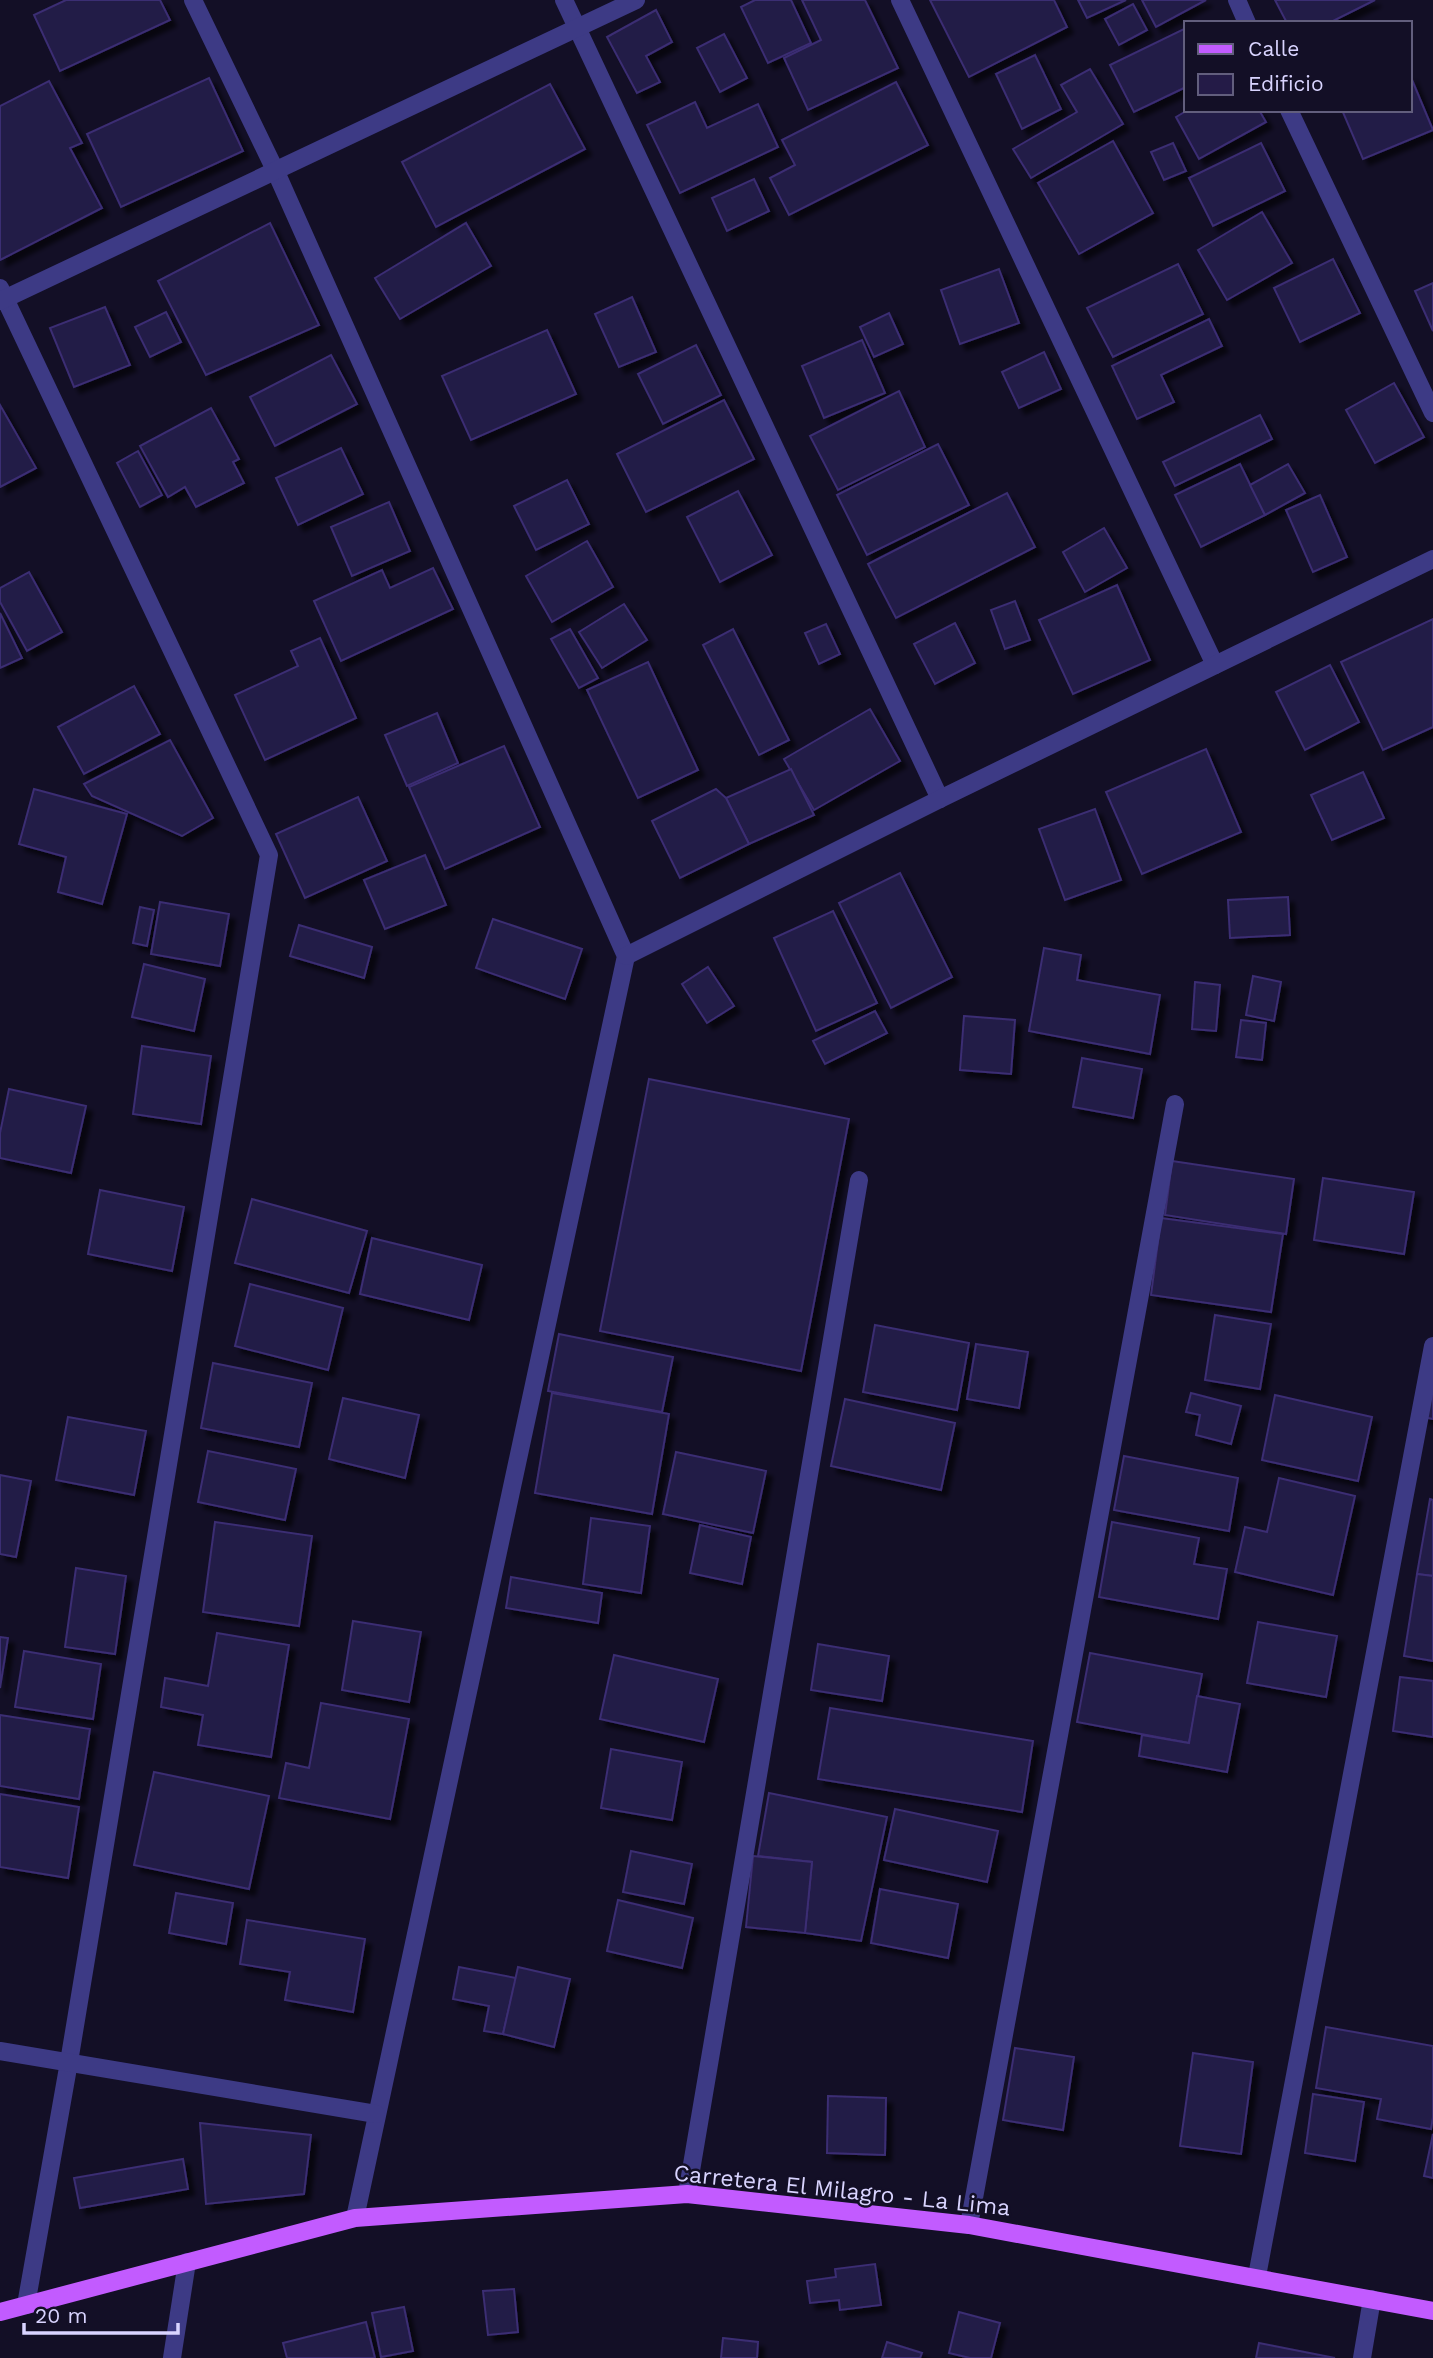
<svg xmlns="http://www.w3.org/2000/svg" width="1433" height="2358" viewBox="0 0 1433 2358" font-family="'Work Sans',sans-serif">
	<defs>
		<filter id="shadow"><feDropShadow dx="6" dy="6" stdDeviation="2" flood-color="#0009"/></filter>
	</defs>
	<rect width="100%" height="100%" fill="#130f26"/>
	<!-- building -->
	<g fill="#241b47" stroke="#3b2d73" stroke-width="2" filter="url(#shadow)">
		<polygon points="66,0 160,0 170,20 60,71 34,15"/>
		<polygon points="755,0 791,0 811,43 768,63 741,7"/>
		<polygon points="802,0 865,0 898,68 808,110 784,58 821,40"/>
		<polygon points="930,0 1054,0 1067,27 969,77"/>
		<polygon points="1078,0 1126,0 1087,18"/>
		<polygon points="1142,0 1206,0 1156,27"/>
		<polygon points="1275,0 1375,0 1329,23 1287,23"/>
		<polygon points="1133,4 1147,30 1119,45 1105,19"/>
		<polygon points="656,10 672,42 646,56 660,82 637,93 607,37"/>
		<polygon points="1186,28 1186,87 1134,112 1110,65"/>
		<polygon points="724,34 747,78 720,92 697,48"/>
		<polygon points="1035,55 1061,109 1022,129 996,74"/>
		<polygon points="1090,69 1123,124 1031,178 1013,149 1077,112 1061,85"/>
		<polygon points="1410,75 1433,130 1363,159 1342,110 1410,110"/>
		<polygon points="209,78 243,151 121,207 87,134"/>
		<polygon points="49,81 82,143 70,148 102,208 0,260 0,106"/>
		<polygon points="896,82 928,145 789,215 770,178 795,165 782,140"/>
		<polygon points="550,84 585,149 436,227 402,162"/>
		<polygon points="695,102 707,128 758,104 778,147 680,193 647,125"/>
		<polygon points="1188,110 1259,110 1266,122 1199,159 1176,117"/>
		<polygon points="1113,141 1153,213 1079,254 1038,183"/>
		<polygon points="1173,143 1186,171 1164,180 1151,152"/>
		<polygon points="1261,143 1285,191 1213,226 1189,178"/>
		<polygon points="754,179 769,211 727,231 712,198"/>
		<polygon points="1262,212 1292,263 1227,300 1198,250"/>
		<polygon points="270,223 319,325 206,375 158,281"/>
		<polygon points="466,223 491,266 400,319 375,278"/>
		<polygon points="1333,259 1360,313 1300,342 1274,288"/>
		<polygon points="1178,264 1203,314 1113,357 1087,308"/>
		<polygon points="999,269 1019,323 960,344 941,290"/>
		<polygon points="1433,283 1433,331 1415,291"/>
		<polygon points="632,297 656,352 619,367 595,314"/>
		<polygon points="105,307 130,365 74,387 50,328"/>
		<polygon points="166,312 181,342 150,357 135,327"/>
		<polygon points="889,313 903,344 874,357 860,327"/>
		<polygon points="1209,319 1222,346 1161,375 1174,402 1137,419 1112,366"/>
		<polygon points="547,330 576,394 471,440 442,376"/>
		<polygon points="862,340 885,393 824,418 802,366"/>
		<polygon points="696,345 721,395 663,424 638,374"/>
		<polygon points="1044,352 1061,389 1019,408 1002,372"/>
		<polygon points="331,355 357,404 275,446 250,397"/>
		<polygon points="1394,383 1424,437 1375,463 1346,410"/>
		<polygon points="899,391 925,447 838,490 810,436"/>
		<polygon points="724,400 754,459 646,512 617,454"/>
		<polygon points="0,405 36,468 0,487"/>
		<polygon points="211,408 239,459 233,462 244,483 196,507 185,487 168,497 140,446"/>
		<polygon points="1260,415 1272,439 1175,486 1163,462"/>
		<polygon points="938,444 969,505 867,555 837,495"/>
		<polygon points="341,448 363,494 298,525 276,478"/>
		<polygon points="138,451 162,495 140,507 117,463"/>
		<polygon points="1240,464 1265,515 1201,547 1175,495"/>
		<polygon points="1288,464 1305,493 1265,515 1250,485"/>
		<polygon points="567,480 589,524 536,550 514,506"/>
		<polygon points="738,491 772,555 720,582 687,517"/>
		<polygon points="1007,493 1035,547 896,618 868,564"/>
		<polygon points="1320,495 1347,557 1313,572 1286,510"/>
		<polygon points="389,502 410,551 352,576 331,527"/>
		<polygon points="1104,528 1127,568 1085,592 1063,552"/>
		<polygon points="587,541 613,587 552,622 526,576"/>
		<polygon points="433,568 453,609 341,661 314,601 382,570 390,588"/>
		<polygon points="29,572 62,632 27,651 0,602 0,588"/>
		<polygon points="1117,585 1150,660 1073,694 1039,620"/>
		<polygon points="1015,601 1030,640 1005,649 991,610"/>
		<polygon points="624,604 647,640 602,668 579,632"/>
		<polygon points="0,613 22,658 0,668"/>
		<polygon points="1433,619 1433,727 1383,750 1341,662"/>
		<polygon points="955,623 975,663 935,684 914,644"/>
		<polygon points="826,624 840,654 819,664 805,633"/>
		<polygon points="570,629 598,678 579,688 551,639"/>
		<polygon points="733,629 789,740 759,755 703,645"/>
		<polygon points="320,638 356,718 265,760 235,695 298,666 291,651"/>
		<polygon points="648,662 698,770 638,798 587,690"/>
		<polygon points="1330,665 1359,722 1305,750 1276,692"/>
		<polygon points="134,686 160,734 84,774 58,727"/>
		<polygon points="870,709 900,761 814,810 784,759"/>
		<polygon points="437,713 458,763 407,786 385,735"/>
		<polygon points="170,740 213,818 182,836 92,796 84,784"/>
		<polygon points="504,746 540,827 445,869 409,787"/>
		<polygon points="1206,749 1241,832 1142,874 1106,792"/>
		<polygon points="791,769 814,815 749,844 726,798"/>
		<polygon points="1363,772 1384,818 1332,840 1311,795"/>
		<polygon points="34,789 127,814 102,904 58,892 66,857 19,844"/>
		<polygon points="716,789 726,798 749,844 680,878 652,821"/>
		<polygon points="358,797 387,861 305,898 276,834"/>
		<polygon points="1095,809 1121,880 1065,900 1039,829"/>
		<polygon points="425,855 446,905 385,929 364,880"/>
		<polygon points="900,873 952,977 891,1008 839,903"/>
		<polygon points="1288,897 1290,935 1230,938 1228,900"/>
		<polygon points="160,902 229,914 220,966 151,954"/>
		<polygon points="140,907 154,910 147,946 133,943"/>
		<polygon points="833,911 877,1003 816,1031 774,938"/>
		<polygon points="493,919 582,949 565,999 476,968"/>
		<polygon points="299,925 372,947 364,978 290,956"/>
		<polygon points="1044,948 1081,955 1077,980 1160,995 1150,1054 1029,1031"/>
		<polygon points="144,964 205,979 194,1031 132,1017"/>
		<polygon points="708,967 734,1006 707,1023 682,984"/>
		<polygon points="1253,976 1281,982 1274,1021 1246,1015"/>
		<polygon points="1195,982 1220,985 1216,1031 1192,1029"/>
		<polygon points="875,1011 887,1033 825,1064 813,1041"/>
		<polygon points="964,1016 1015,1020 1011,1074 960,1070"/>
		<polygon points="1241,1020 1266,1023 1262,1060 1236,1057"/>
		<polygon points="142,1046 211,1056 201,1124 133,1114"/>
		<polygon points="1082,1058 1142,1069 1133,1118 1073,1107"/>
		<polygon points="649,1079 849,1119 801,1371 600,1331"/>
		<polygon points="9,1089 86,1106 71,1173 0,1158 0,1133"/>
		<polygon points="1172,1161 1294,1179 1286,1234 1165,1215"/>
		<polygon points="1323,1178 1414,1192 1404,1254 1314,1240"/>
		<polygon points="100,1190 184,1207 172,1271 88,1254"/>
		<polygon points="252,1199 367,1231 349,1293 235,1263"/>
		<polygon points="1161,1218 1283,1234 1271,1312 1151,1295"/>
		<polygon points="372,1238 482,1265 469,1320 360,1294"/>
		<polygon points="250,1284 343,1308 328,1370 235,1346"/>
		<polygon points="1215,1315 1271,1324 1260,1389 1205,1380"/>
		<polygon points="875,1325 969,1343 957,1410 863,1392"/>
		<polygon points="559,1334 673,1357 662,1412 548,1391"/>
		<polygon points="976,1344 1028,1352 1019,1408 967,1399"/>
		<polygon points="213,1363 312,1383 299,1447 201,1428"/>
		<polygon points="1433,1367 1433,1419 1423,1417"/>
		<polygon points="552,1393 669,1414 652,1514 535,1493"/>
		<polygon points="1191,1393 1241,1406 1231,1444 1196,1435 1200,1415 1186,1412"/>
		<polygon points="1275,1395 1372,1417 1358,1481 1262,1460"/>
		<polygon points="343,1398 419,1415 405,1478 329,1459"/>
		<polygon points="845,1399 955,1423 941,1490 831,1466"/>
		<polygon points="68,1417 146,1431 134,1495 56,1480"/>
		<polygon points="208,1451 296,1469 285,1520 198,1502"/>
		<polygon points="676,1452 766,1471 753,1533 663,1514"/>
		<polygon points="1124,1456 1238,1478 1229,1531 1114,1510"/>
		<polygon points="0,1475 31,1481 16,1557 0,1554"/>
		<polygon points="1279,1478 1355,1496 1333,1595 1235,1572 1245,1527 1267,1532"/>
		<polygon points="1430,1499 1433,1500 1433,1576 1417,1574"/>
		<polygon points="591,1518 650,1526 641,1593 583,1584"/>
		<polygon points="215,1522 312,1536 299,1626 203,1612"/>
		<polygon points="1112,1522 1199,1538 1194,1564 1227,1569 1218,1619 1099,1597"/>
		<polygon points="700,1525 751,1537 742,1584 690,1573"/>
		<polygon points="76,1568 126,1576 115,1654 65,1647"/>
		<polygon points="1417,1574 1433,1576 1433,1661 1404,1656"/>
		<polygon points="511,1577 602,1593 598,1623 506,1608"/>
		<polygon points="353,1621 421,1632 409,1702 342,1690"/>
		<polygon points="1258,1622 1337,1636 1326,1697 1247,1683"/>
		<polygon points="217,1633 289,1645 271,1757 198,1745 203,1715 161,1707 165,1678 208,1686"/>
		<polygon points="0,1637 8,1638 0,1688"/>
		<polygon points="818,1644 889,1656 882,1701 811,1690"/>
		<polygon points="24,1651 101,1664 93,1719 15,1707"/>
		<polygon points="1090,1653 1202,1674 1189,1743 1077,1722"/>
		<polygon points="614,1655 718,1679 704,1742 600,1719"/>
		<polygon points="1400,1677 1433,1681 1433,1737 1393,1731"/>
		<polygon points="1197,1696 1240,1704 1227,1772 1139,1756 1142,1735 1189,1743"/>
		<polygon points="321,1703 409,1719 390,1819 279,1798 286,1763 309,1768"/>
		<polygon points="830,1708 1033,1741 1022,1812 818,1779"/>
		<polygon points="0,1715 90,1729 79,1799 0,1786"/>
		<polygon points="611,1749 682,1762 672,1820 601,1808"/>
		<polygon points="154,1772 269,1796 249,1889 134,1865"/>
		<polygon points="769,1793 887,1817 861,1941 805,1933 812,1862 758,1856"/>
		<polygon points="0,1794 79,1807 68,1878 0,1867"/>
		<polygon points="895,1809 998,1831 987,1882 884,1860"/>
		<polygon points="631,1851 692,1864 684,1904 623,1892"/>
		<polygon points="753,1856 812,1862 805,1933 746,1927"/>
		<polygon points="880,1889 958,1904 948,1958 871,1943"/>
		<polygon points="176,1893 233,1903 226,1944 169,1933"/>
		<polygon points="618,1900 693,1918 682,1968 607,1951"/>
		<polygon points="247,1920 365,1939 353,2012 285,2000 290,1972 240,1964"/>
		<polygon points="459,1967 516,1978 503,2034 484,2031 489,2006 453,1999"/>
		<polygon points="518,1967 570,1979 554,2047 503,2034"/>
		<polygon points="1326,2027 1433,2046 1433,2117 1431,2129 1377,2119 1381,2099 1316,2088"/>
		<polygon points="1015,2048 1074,2057 1063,2130 1003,2120"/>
		<polygon points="1193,2053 1253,2062 1241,2154 1180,2146"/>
		<polygon points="1313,2094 1364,2102 1355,2161 1305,2153"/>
		<polygon points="828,2096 886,2098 885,2155 827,2153"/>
		<polygon points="200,2123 311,2135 304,2194 206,2204"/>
		<polygon points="1433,2134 1433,2178 1424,2176"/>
		<polygon points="183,2159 188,2189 80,2208 74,2178"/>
		<polygon points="875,2264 881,2305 840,2310 839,2300 810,2303 807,2281 836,2277 835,2269"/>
		<polygon points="514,2289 518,2332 488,2335 483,2291"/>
		<polygon points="404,2307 413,2351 381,2357 372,2313"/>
		<polygon points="959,2312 1000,2323 991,2358 970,2358 949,2353"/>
		<polygon points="366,2322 375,2358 287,2358 283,2343"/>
		<polygon points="723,2338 758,2342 757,2358 721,2358"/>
		<polygon points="887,2342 922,2353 920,2358 882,2358"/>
		<polygon points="1259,2343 1335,2358 1256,2358"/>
	</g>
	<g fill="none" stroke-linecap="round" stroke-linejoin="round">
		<!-- minor -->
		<g stroke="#3d3a85" stroke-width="18">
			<polyline points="193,0 276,172 626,956 355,2218"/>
			<polyline points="564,0 940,799"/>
			<polyline points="900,0 1215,665"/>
			<polyline points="1237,0 1247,23"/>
			<polyline points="1289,110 1433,413"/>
			<polyline points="0,288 269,855 69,2062 26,2305"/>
			<polyline points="0,301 636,0"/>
			<polyline points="626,956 940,799 1433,559"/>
			<polyline points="0,2051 376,2114"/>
			<polyline points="687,2194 859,1180"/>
			<polyline points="969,2225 1175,1104"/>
			<polyline points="1257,2276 1433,1346"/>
			<polyline points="172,2358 187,2262"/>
			<polyline points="1362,2358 1372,2299"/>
		</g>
		<!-- major -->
		<polyline stroke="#c25bff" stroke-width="18" points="0,2312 355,2218 687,2194 969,2225 1433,2311"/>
	</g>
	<g text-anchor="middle" stroke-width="5" stroke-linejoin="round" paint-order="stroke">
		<!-- street labels -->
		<g font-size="23" fill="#d9d4ff" stroke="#130f26">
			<text transform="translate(842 2190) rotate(6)" y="8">Carretera El Milagro - La Lima</text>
		</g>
	</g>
	<!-- legend -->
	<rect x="1184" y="21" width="228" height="91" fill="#130f26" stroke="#625e7d" stroke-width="2"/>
	<rect x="1198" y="44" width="35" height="10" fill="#c25bff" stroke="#625e7d" stroke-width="2"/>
	<text x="1248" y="56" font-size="21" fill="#d9d4ff">Calle</text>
	<rect x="1198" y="74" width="35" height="21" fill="#241b47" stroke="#625e7d" stroke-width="2"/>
	<text x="1248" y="91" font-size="21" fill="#d9d4ff">Edificio</text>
	<!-- scale -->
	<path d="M24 2323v10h154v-10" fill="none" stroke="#d9d4ff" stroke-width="3.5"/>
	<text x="35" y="2323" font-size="21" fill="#d9d4ff" stroke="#130f26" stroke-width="5" paint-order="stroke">20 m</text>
</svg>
